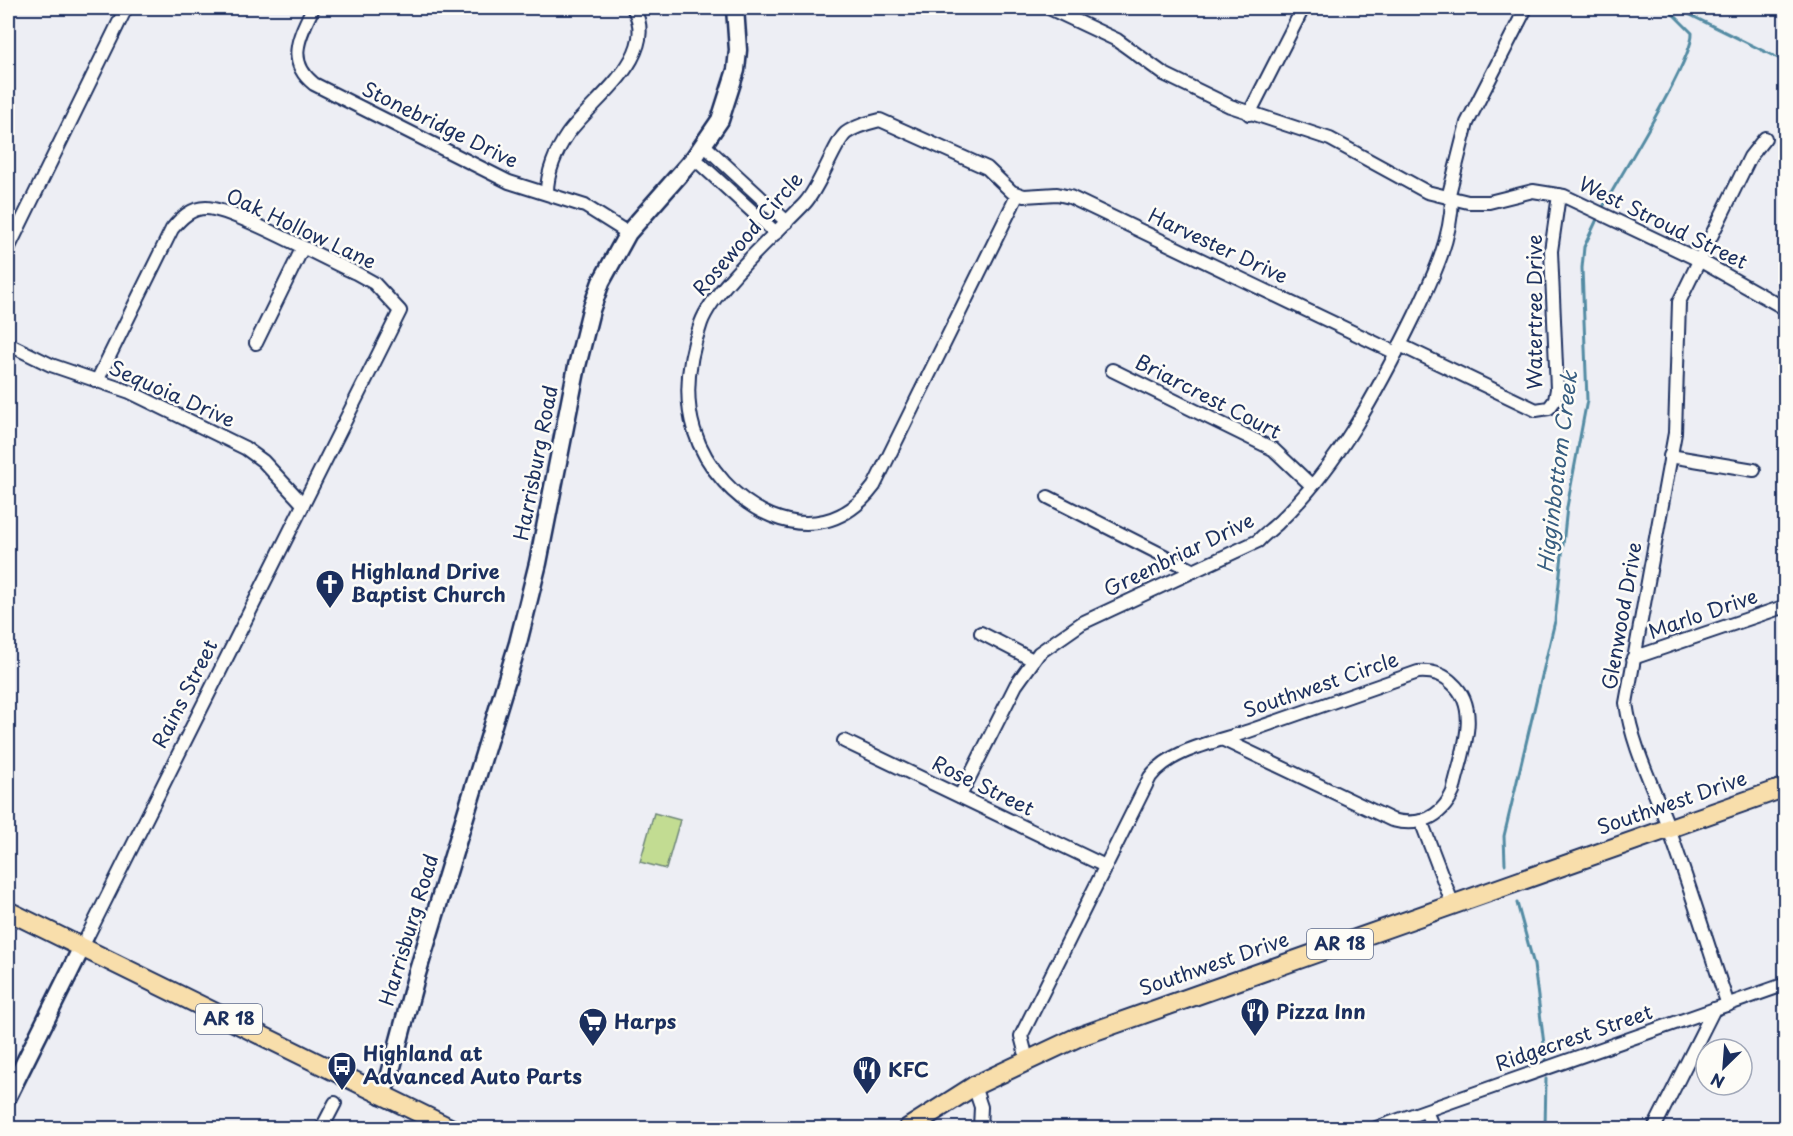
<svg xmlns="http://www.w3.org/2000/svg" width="1793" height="1136" viewBox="0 0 1793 1136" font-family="'Playpen Sans',sans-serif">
	<rect width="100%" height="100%" fill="#edeef4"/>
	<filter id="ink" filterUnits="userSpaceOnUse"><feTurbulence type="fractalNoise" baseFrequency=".0167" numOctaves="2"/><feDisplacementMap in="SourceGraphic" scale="12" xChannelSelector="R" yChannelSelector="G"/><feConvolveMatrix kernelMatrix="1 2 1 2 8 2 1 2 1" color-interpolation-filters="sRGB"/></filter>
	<g filter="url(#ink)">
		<!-- green -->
		<polygon fill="#c2dc92" stroke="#6e8678" stroke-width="1.5" points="654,813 680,820 666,869 640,862"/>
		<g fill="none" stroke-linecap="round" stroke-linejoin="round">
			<!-- stream -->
			<g stroke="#538ba3" stroke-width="3">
				<polyline points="1676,8 1786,62"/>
				<path d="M1602,209c16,-30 92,-150 90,-176l-25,-25"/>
				<polyline points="1505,864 1504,836 1555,621 1567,507 1587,400 1582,268 1584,247 1599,215"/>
				<polyline points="1517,903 1534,965 1546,1060"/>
				<polyline points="1545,1128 1546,1079"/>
			</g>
			<!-- street casing -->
			<g stroke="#1b2f5e" stroke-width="16">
				<g id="street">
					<path d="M313,8c-13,27 -28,53 1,76l195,98 76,24 43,27"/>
					<polyline points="1049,8 1117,40 1164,74 1230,106 1330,139 1427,192 1468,202 1489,202 1533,191 1564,196 1699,260 1786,309"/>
					<polyline points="1249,114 1303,8"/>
					<polyline points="704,145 787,222"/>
					<polyline points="694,158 776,233"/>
					<path d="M547,192c0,-19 9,-41 20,-57 22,-33 95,-79 66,-127"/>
					<path d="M1018,194l-144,292c-58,78 -156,20 -180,-56 -11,-36 -5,-73 7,-107 12,-34 77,-91 104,-120 15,-16 30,-61 41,-70 10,-7 22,-10 34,-13l107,48 25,24 12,4 33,-2 13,3 326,156"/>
					<polyline points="1448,198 1467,123 1526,8"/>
					<polyline points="8,249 126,8"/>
					<polyline points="256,343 302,249"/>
					<polyline points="8,344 51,365 130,392 245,448 263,461 303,504"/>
					<polyline points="1400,345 1536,410 1549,408 1555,400 1557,389 1551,251 1559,195"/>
					<polyline points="1112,370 1273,449 1311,485"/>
					<polyline points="1670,456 1754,470"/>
					<polyline points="1048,497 1194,571"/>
					<polyline points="981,633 1033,660"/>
					<polyline points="1633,658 1786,606"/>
					<polyline points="844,741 1105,866"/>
					<path d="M960,796l56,-111 23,-32 43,-30 176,-82c6,-7 14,-12 20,-18 61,-58 101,-134 137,-208 18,-38 36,-74 37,-116"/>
					<polyline points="1421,821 1453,905"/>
					<path d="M82,947l318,-636 -26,-28 -18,-10c-30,-13 -124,-65 -150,-65 -15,0 -25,10 -34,21l-75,152"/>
					<path d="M1728,1005c-20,-59 -38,-118 -59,-176 -15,-41 -37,-82 -43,-126l49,-270 4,-131 71,-145 15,-19"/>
					<path d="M1027,1059l-6,-23 129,-259c21,-28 67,-35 99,-46l169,-59c13,-1 25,2 34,11 31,27 8,74 1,109 -12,26 -34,35 -61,28l-168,-80"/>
					<polyline points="974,1086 981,1107 980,1128"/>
					<polyline points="1426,1111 1433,1128"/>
					<polyline points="322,1128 335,1103"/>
					<polyline points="1376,1128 1786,984"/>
					<polyline points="1654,1128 1714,1009"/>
				</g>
			</g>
			<!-- secondary casing -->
			<g stroke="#1b2f5e" stroke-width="21">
				<g id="secondary">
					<polyline points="381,1095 389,1078 416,977 518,643 538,563 577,366 591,310 601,282 628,233 694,158 720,120 736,70 738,50 735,8"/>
					<polyline points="8,1096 82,947"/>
				</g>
			</g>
			<!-- primary casing -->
			<g stroke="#1b2f5e" stroke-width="22">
				<g id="primary">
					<polyline points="8,911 450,1128"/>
					<polyline points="908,1128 974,1086 1078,1037 1786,787"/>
				</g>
			</g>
			<!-- street -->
			<use href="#street" stroke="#fdfcf7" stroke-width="12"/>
			<!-- secondary -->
			<use href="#secondary" stroke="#fdfcf7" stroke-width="16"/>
			<!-- primary -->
			<use href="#primary" stroke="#f8deab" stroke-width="18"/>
		</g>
	</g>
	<!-- icons -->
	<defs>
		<g id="church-pin" transform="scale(1.5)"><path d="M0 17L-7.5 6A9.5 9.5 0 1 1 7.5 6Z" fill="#1b2f5e" stroke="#fdfcf7"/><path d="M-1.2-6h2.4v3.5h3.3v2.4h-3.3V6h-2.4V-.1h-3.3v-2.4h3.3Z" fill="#fff"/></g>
		<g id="restaurant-pin" transform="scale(1.5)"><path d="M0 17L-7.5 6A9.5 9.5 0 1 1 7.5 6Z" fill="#1b2f5e" stroke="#fdfcf7"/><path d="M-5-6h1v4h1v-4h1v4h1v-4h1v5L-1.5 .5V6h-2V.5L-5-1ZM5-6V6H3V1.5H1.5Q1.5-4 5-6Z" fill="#fff"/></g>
		<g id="supermarket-pin" transform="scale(1.5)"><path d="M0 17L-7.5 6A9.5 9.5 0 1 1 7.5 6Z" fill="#1b2f5e" stroke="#fdfcf7"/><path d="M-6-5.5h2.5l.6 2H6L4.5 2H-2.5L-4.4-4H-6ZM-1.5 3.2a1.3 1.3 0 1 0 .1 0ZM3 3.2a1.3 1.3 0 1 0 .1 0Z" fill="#fff"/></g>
		<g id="bus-pin" transform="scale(1.5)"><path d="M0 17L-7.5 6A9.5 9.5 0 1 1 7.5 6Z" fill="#1b2f5e" stroke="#fdfcf7"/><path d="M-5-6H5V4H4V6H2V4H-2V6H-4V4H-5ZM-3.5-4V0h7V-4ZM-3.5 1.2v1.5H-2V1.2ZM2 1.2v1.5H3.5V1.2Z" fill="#fff"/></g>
	</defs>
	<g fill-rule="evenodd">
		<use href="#church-pin" x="330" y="584"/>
		<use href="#restaurant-pin" x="1255" y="1012"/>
		<use href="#supermarket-pin" x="593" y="1022"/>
		<use href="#bus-pin" x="342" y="1066"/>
		<use href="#restaurant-pin" x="867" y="1070"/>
	</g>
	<g text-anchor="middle" stroke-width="5" stroke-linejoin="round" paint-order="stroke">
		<!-- shield labels -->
		<g fill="#fdfcf7" stroke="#5f6c8c" stroke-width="1.5">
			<rect x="1307" y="929" width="66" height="30" rx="4.5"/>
			<rect x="196" y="1004" width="66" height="30" rx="4.5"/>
		</g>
		<g font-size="18" font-weight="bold" fill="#1b2f5e">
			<text x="1340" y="950">AR 18</text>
			<text x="229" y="1025">AR 18</text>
		</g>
		<!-- street labels -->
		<g font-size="20" fill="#1b2f5e" stroke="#fdfcf7">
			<text transform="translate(440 125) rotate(26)" y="7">Stonebridge Drive</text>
			<text transform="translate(1663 223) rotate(26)" y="7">West Stroud Street</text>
			<text transform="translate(301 229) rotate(25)" y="7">Oak Hollow Lane</text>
			<text transform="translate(748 234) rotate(-49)" y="7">Rosewood Circle</text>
			<text transform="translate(1218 246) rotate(25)" y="7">Harvester Drive</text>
			<text transform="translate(1535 312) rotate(-90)" y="7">Watertree Drive</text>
			<text transform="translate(172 394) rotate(24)" y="7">Sequoia Drive</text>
			<text transform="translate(1208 397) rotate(27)" y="7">Briarcrest Court</text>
			<text transform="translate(536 463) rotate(-79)" y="7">Harrisburg Road</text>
			<text transform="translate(1179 555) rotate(-26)" y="7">Greenbriar Drive</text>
			<text transform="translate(1703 614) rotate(-19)" y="7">Marlo Drive</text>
			<text transform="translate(1622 616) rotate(-80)" y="7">Glenwood Drive</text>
			<text transform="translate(1321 685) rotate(-19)" y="7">Southwest Circle</text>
			<text transform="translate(185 694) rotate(-63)" y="7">Rains Street</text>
			<text transform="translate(983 786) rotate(26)" y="7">Rose Street</text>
			<text transform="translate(1672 803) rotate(-19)" y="7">Southwest Drive</text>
			<text transform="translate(409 930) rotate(-73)" y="7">Harrisburg Road</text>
			<text transform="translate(1214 964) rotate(-19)" y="7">Southwest Drive</text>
			<text transform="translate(1574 1038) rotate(-19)" y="7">Ridgecrest Street</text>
		</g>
		<!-- poi labels -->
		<g font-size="20" font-weight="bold" fill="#1b2f5e" stroke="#fdfcf7" text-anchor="start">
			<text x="351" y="579">Highland Drive<tspan x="351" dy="23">Baptist Church</tspan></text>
			<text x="1276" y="1019">Pizza Inn</text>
			<text x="614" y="1029">Harps</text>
			<text x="363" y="1061">Highland at<tspan x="363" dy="23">Advanced Auto Parts</tspan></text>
			<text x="888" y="1077">KFC</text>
		</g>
		<!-- water labels -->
		<g font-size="21" font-style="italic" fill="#375d80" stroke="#fdfcf7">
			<text transform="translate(1558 472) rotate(-83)" y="7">Higginbottom Creek</text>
		</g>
	</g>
	<!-- margin -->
	<rect width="1793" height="1136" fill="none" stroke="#fdfcf7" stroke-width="30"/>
	<rect x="15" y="15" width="1763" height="1106" fill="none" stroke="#1b2f5e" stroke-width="2" filter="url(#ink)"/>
	<!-- north arrow -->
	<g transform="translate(1724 1067) rotate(205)"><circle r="28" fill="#fdfcf7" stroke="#a3aaba" stroke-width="1.5"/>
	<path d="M0-4.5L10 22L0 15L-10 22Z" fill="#1b2f5e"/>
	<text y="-9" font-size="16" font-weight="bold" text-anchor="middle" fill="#1b2f5e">N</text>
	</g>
</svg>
